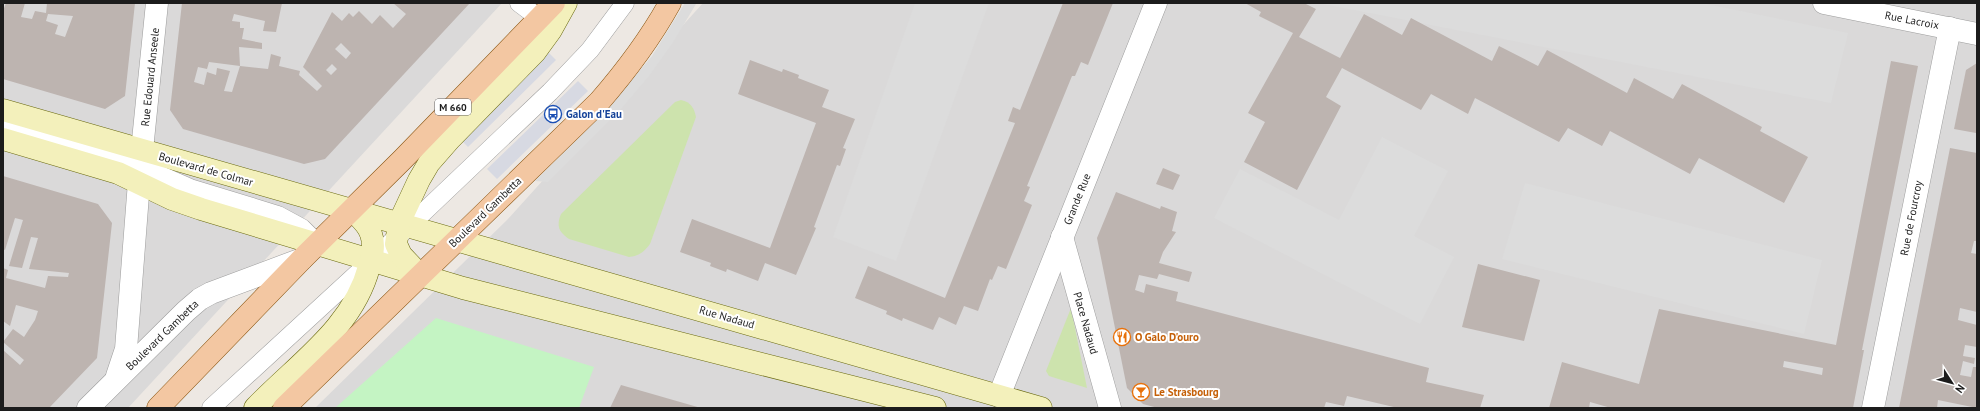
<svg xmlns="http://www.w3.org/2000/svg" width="1980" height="411" viewBox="0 0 1980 411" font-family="'PT Sans',sans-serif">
	<rect width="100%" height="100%" fill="#ede8e3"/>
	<!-- residential -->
	<g fill="#dad9d9">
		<polygon points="3,3 502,3 128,408 3,408"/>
		<polygon points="703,3 1977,3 1977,408 315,408 507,220"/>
	</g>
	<!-- grass -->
	<g fill="#cde3ad">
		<path d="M681,100c10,2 13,8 15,17l-46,127c-6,8 -11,12 -21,13l-60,-18c-10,-7 -13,-13 -8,-25l114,-112z"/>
		<polygon points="1071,308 1087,388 1049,376 1046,371"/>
	</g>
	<!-- park -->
	<polygon fill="#c4f4c3" points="436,318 594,367 579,408 335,408"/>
	<!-- parking -->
	<g fill="#dcdcdc">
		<polygon points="685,3 696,4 672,44 649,76 622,108 548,182 535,181 597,120 625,88 652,56"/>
		<polygon points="915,3 989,3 896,261 833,237"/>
		<polygon points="1318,3 1701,3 1848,33 1831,103"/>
		<polygon points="1382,137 1448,171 1414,236 1454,257 1420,324 1214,218 1240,169 1339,220"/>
		<polygon points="1525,183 1822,260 1804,334 1502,259"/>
	</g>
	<!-- plaza -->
	<g fill="#d7d9e2">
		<polygon points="546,50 556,60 468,147 458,137"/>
		<polygon points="578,81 588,91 497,179 487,169"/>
	</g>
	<!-- building -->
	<g fill="#bdb4b0" fill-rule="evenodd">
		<path d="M6,3h19l-4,14 11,2 3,-8 11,2 1,-10h88l-10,93 -20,13 -102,-30v-68zM48,14l25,2 -8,21 -10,-3 3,-9 -12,-4z"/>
		<path d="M182,3h100l-6,29 -13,-1 2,-10 -31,-7 -2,7 8,1v6h4l-2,11 20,4v6l-23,-2 1,19 -31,-4 -2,7 -9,-2 -4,15 10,3 3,-13 9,3 1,-7 13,3 -6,20 8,1 8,-26 28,3 3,-15 10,3 -2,9 21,5 -1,4 18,16 5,-5 -19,-19 29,-55 10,9 7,-8 4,4 6,-6 13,13 8,-9 13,13 13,-14 -13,-11h77l-145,156 -21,5 -121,-35 -13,-19zM341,43l10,10 -5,6 -11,-10zM332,64l5,5 -6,6 -5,-5z"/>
		<polygon points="1063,3 1113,3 1088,65 1081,62 1075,76 1072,76 1027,186 1030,187 1024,201 1032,205 1006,269 998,266 992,280 990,279 978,311 964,306 956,325 939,317 933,330 903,318 902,321 886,314 887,311 855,298 868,266 945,298 1015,123 1008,121 1013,107 1020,110"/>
		<polygon points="1245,3 1304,3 1316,9 1299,37 1340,58 1364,14 1402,35 1411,18 1492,61 1499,46 1538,66 1547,50 1627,93 1634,78 1673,99 1682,84 1762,127 1760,131 1808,157 1784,203 1699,158 1690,174 1610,131 1602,146 1568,128 1559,142 1475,98 1468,114 1431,94 1421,110 1342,68 1326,97 1341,106 1297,190 1244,162 1265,122 1248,113 1293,33 1259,16 1261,12"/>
		<polygon points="750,60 782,72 783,69 799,75 798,78 829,90 822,107 855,119 843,148 846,149 840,166 837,165 814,227 816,228 796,275 765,263 758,281 727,269 726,272 710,266 711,263 680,252 692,219 770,248 816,123 738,94"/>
		<path d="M1891,61l27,5 -56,284h2l-11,58h-242l-21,-6 -1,6h-40l13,-46 77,22 20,-75 177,36zM1784,361l39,7 -1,7 -39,-8z"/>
		<polygon points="1977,63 1977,130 1976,133 1954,129 1966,70"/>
		<polygon points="1950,148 1977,153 1977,241 1974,241 1971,253 1977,254 1977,312 1960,308 1958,320 1977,325 1977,347 1965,345 1963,356 1975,358 1974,364 1963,361 1960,375 1971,377 1973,367 1977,367 1977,408 1938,400 1937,408 1899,408"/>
		<polygon points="1163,168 1180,175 1173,190 1156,184"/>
		<polygon points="3,176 98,204 112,223 97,358 49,408 3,408 3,350 20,365 24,360 3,342 13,329 24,337 35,320 38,311 16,305 10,326 3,321 3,268 8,270 6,278 45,288 48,276 68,277 69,273 29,269 38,238 31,237 22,268 9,266 23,220 15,218 5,250 3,249"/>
		<polygon points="1116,192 1160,209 1161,206 1177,212 1172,231 1176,232 1163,252 1159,263 1192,272 1189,282 1159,274 1157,279 1139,275 1135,290 1144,293 1146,284 1178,292 1176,301 1429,368 1426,382 1484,395 1480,408 1398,408 1347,396 1344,406 1326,402 1324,408 1158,408 1143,404 1127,388 1097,238"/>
		<polygon points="1478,264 1540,280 1524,341 1462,327"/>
		<polygon points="621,385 701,408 610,408"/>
	</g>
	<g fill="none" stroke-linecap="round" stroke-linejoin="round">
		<!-- service casing -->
		<g stroke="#9d9d9d" stroke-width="19">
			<g id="service">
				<polyline points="519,3 539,18"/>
				<polyline points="3,126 140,166 190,188 278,215 302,228 318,244"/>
				<polyline points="211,408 409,226 550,92 590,50 625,3"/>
			</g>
		</g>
		<!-- pedestrian casing -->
		<g stroke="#9d9d9d" stroke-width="23">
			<polyline id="pedestrian" points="1062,237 1110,408"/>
		</g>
		<!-- minor casing -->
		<g stroke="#9d9d9d" stroke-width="23">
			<g id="minor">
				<polyline points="1824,3 1977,34"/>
				<polyline points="142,150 157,3"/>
				<polyline points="117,376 126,349 139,182"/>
				<polyline points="999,396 1156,3"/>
				<polyline points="88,408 186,311 200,299 211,293 302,259"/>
				<polyline points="1873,408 1950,28"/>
			</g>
		</g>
		<!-- secondary casing -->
		<g stroke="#68680e" stroke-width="23">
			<g id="secondary">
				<polyline points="3,110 1041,408"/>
				<polyline points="3,139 118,173 172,199 201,209 463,288 935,408"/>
				<polyline points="419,274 401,255 396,244 399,223 419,180 429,163 450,139 535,52 551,30 566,3"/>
				<path d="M255,408c42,-44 98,-80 114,-141 3,-11 6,-22 2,-33 -3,-10 -12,-17 -19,-24"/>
			</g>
		</g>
		<!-- primary casing -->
		<g stroke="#87520d" stroke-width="23">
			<g id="primary">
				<polyline points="158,408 302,259 403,159 554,3"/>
				<path d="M284,408l315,-306c27,-31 51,-63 71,-99"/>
			</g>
		</g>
		<!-- service -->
		<use href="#service" stroke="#fff" stroke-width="18"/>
		<!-- pedestrian -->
		<use href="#pedestrian" stroke="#fff" stroke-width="22"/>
		<!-- minor -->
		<use href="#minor" stroke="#fff" stroke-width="22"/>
		<!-- secondary -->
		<use href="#secondary" stroke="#f3f0bb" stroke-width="22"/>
		<!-- primary -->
		<use href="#primary" stroke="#f3c7a2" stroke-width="22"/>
	</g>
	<!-- icons -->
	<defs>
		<g id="bus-ring" transform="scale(0.9)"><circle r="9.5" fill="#fff" stroke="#1a4fb4" stroke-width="1.5"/><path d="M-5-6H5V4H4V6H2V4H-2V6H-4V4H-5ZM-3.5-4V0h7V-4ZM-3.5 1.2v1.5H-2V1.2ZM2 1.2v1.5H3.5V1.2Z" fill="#1a4fb4"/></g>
		<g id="restaurant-ring" transform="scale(0.9)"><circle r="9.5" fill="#fff" stroke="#e8710a" stroke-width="1.5"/><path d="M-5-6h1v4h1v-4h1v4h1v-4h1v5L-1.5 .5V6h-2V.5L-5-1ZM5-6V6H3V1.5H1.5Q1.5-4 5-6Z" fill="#e8710a"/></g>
		<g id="bar-ring" transform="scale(0.9)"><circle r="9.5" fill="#fff" stroke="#e8710a" stroke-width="1.5"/><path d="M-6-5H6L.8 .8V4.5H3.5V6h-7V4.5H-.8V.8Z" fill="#e8710a"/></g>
	</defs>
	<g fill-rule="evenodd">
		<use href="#bus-ring" x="553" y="114"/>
		<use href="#restaurant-ring" x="1122" y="337"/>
		<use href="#bar-ring" x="1141" y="392"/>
	</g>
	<g text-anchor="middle" stroke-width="4" stroke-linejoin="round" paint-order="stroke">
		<!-- shield labels -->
		<rect fill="#fff" stroke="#606060" stroke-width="1" x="435" y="99" width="36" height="16" rx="3"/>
		<g font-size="10" font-weight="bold" fill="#1c1c1c">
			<text x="453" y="111">M 660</text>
		</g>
		<!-- street labels -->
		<g font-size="11" fill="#1c1c1c" stroke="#fff">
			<text transform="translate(1912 20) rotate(11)" y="4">Rue Lacroix</text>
			<text transform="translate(150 77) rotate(-84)" y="4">Rue Edouard Anseele</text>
			<text transform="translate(206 169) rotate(16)" y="4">Boulevard de Colmar</text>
			<text transform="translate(1077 199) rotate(-68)" y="4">Grande Rue</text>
			<text transform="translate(485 212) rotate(-44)" y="4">Boulevard Gambetta</text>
			<text transform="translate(1911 218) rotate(-79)" y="4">Rue de Fourcroy</text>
			<text transform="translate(727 317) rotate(16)" y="4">Rue Nadaud</text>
			<text transform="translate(1086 323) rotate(74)" y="4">Place Nadaud</text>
			<text transform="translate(162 335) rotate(-44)" y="4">Boulevard Gambetta</text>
		</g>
		<!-- transit labels -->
		<g font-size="11" font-weight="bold" fill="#164399" stroke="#fff" text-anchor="start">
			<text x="566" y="118">Galon d'Eau</text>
		</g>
		<!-- food labels -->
		<g font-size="11" font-weight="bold" fill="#c56008" stroke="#fff" text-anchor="start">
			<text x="1135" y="341">O Galo D'ouro</text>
			<text x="1154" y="396">Le Strasbourg</text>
		</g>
	</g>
	<!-- border -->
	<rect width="1980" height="411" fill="none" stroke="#1c1c1c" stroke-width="8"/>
	<!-- north arrow -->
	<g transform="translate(1952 383) rotate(126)" stroke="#ffffff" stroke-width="3" paint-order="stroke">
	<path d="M0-3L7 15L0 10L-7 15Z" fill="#1c1c1c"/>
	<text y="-6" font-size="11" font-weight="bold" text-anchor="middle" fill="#1c1c1c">N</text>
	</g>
</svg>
